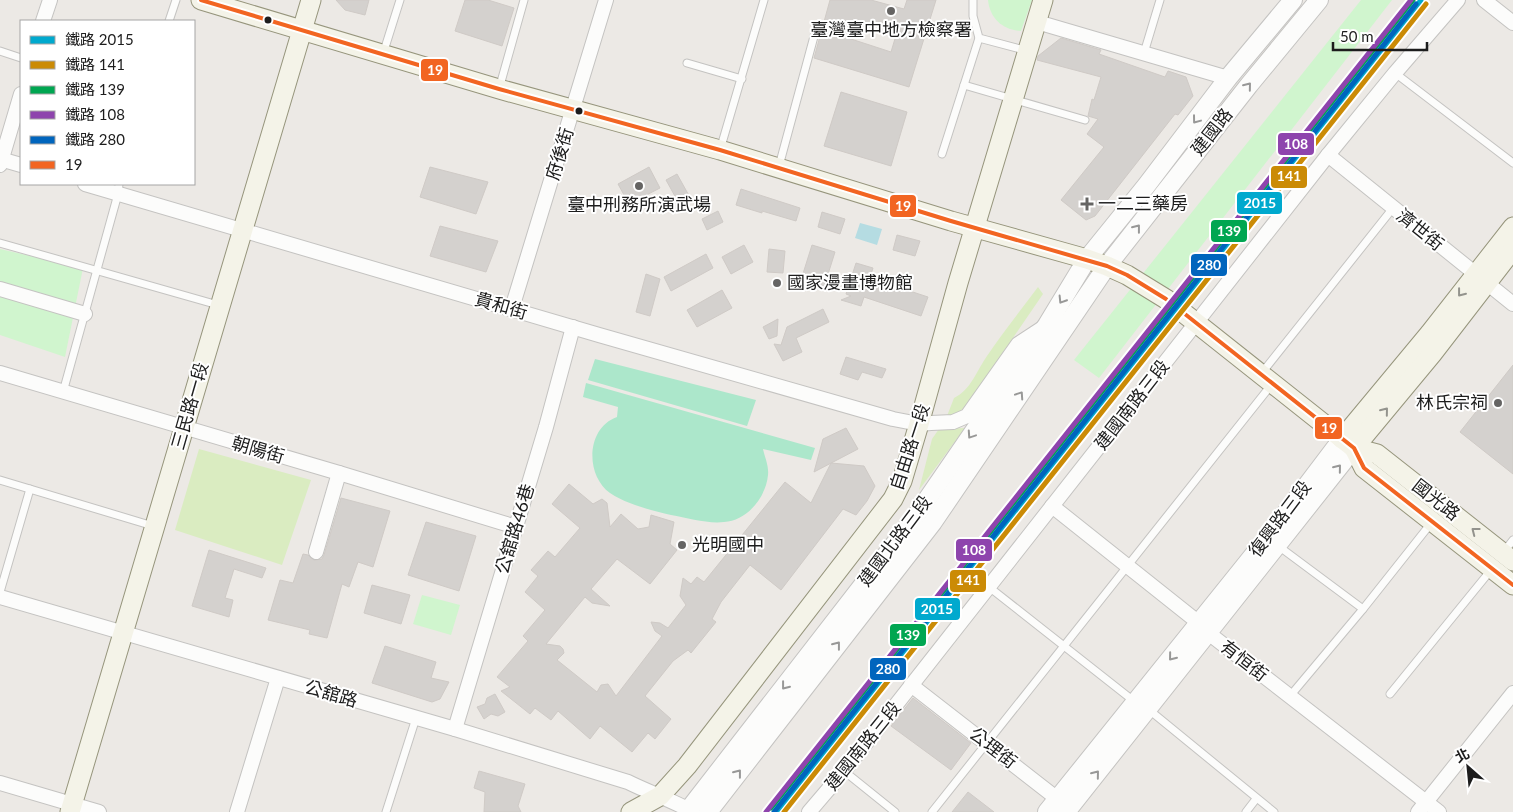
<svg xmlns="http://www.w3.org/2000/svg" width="1513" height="812" viewBox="0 0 1513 812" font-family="Lato,'Noto Sans TC',sans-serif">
	<rect width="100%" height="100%" fill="#ece9e5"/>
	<!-- grass -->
	<g fill="#daecc1">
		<path d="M1038,287l5,7 -72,105c-6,8 -13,17 -24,17l7,-18c17,-8 23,-28 33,-42 16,-24 34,-46 51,-69z"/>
		<polygon points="965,428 919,490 932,439 939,429"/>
		<polygon points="199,449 311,480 282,565 175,530"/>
	</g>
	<!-- park -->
	<g fill="#d0f5ce">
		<path d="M988,0h44l-11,31c-18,-1 -31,-12 -33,-31z"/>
		<polygon points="1361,0 1392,0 1099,378 1074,360"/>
		<polygon points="0,249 83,268 65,357 0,335"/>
		<polygon points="422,595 460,605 451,635 413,624"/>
	</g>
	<!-- pitch -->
	<g fill="#ace7cb">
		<polygon points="595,359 756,400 747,426 588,380"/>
		<path d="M586,383l229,65 -4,12 -48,-11c2,9 6,17 5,26 -2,22 -21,46 -44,47 -16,2 -36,-4 -53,-7 -20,-5 -43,-10 -61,-22 -25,-18 -24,-65 7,-76l1,-10 -35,-10z"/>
	</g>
	<!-- water -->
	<polygon fill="#b5dce2" points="860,223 882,229 877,245 855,238"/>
	<!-- building -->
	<g fill="#d4d1ce" stroke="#cfcac6" fill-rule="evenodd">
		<polygon points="336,0 369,0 365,15 345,10"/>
		<polygon points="465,0 488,0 514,8 502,46 455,31"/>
		<path d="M830,0h41l33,9 3,-9h29l-27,87 -95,-29zM854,19l43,13 -6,20 -43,-14z"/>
		<polygon points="1061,38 1101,50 1099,54 1165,77 1168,71 1186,77 1193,96 1178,115 1175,114 1095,216 1086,220 1061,200 1104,147 1087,134 1098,119 1088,116 1092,99 1094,100 1101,77 1037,60 1038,56"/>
		<polygon points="841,92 907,112 891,166 824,146"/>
		<polygon points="430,167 488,182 476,214 420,197"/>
		<polygon points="649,167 660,188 629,204 618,184"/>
		<polygon points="677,174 692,201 681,207 666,180"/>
		<polygon points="741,189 800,208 796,221 762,211 762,213 736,205"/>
		<polygon points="718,211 723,222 707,230 702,219"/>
		<polygon points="822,212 845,219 840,234 818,227"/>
		<polygon points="440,226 498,241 486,272 430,256"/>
		<polygon points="897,235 920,241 915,256 893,250"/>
		<polygon points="744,245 753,262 731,274 722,257"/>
		<polygon points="812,245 835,252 824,287 801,280"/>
		<polygon points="769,249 785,251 783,273 767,272"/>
		<polygon points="706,254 713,268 671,291 664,277"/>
		<polygon points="856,263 873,268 870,278 928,297 921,316 864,297 861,306 841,300 851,296 846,294"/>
		<polygon points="646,274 660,279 650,316 636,312"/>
		<polygon points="722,290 732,308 697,327 687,310"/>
		<polygon points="823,309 829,322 796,338 802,352 783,361 774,344 781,345 787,327"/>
		<polygon points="778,319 777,336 769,339 763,327"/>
		<polygon points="846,357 886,369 882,378 862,372 858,380 840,374"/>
		<polygon points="1513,365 1513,474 1460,432"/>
		<polygon points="846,428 858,449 814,472 823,439"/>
		<polygon points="831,463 864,466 875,486 867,501 856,515 843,509 781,590 750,565 721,602 712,619 716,622 691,653 688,650 673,661 645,696 671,719 655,739 648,733 632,752 600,726 590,739 558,711 551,720 535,708 530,714 501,691 510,687 497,677 528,641 523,636 545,610 525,592 538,576 531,570 548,551 555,557 580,528 552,504 569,484 593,504 602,499 607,503 610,527 621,514 638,529 649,527 651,515 674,522 670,544 677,550 650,584 617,559 591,589 610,606 592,603 585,597 546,644 560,646 563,649 564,653 557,660 597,692 601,685 608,684 616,696 662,636 655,631 651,622 660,623 668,628 686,605 680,596 683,578 691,584 697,577 704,582 785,482 811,503"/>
		<polygon points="341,498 390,511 373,567 358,562 349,587 342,584 327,638 309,634 310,630 268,620 280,580 293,583 303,554 308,555 314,560 322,559 324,555"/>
		<polygon points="426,522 476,536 459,591 408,575"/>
		<polygon points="209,550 266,568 262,578 234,569 225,598 233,600 229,617 192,606"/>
		<polygon points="372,585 410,595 401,624 364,613"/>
		<polygon points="385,646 436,662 431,678 449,682 440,699 432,702 372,683"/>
		<polygon points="495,694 505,712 498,716 491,714 484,719 477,707 485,704 487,698"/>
		<polygon points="913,698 971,743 951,770 891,726"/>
		<polygon points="479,771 525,784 518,806 521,812 484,812 485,792 474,788"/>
		<polygon points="968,792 994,812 952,812"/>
	</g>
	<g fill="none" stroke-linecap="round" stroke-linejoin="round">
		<!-- service casing -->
		<g stroke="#c4c3c1" stroke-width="9">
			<g id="service">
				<polyline points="973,0 973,16 979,38 1028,51"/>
				<polyline points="169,21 176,0"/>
				<polyline points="0,51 21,58"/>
				<polyline points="1144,53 1160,0"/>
				<polyline points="383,54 400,0"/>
				<polyline points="687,63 742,79"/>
				<polyline points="1395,73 1513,163"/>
				<polyline points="964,85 1085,120"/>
				<polyline points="499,89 524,0"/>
				<polyline points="720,150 764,0"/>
				<polyline points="942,154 979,38"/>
				<polyline points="779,166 816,29"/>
				<polyline points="0,243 218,305"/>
				<polyline points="1261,374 1393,208"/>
				<polyline points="63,392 118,194 119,184"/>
				<polyline points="0,480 153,526"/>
				<polyline points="1277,545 1363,609"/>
				<polyline points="1503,553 1513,540"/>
				<polyline points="989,587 1135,702"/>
				<polyline points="0,592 30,489"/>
				<polyline points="1390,694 1491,570"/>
				<polyline points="1290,696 1363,609 1432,522"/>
				<polyline points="1148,709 1274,812"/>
				<polyline points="844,771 895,812"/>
				<polyline points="386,812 416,718"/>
				<polyline points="932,812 1272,384"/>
				<polyline points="1246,812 1256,799"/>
			</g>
		</g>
		<!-- minor casing -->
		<g stroke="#c4c3c1" stroke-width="16">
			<g id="minor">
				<polyline points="1484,0 1513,23"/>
				<polyline points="43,21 50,0"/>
				<polyline points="1037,22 1228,78"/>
				<polyline points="1328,155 1513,304"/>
				<polyline points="0,159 21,165"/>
				<polyline points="0,165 21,94"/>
				<polyline points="85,184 599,335 893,419 919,424 931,423 953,422 967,416 1018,344 1044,327"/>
				<polyline points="0,289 85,314"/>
				<polyline points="512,308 606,0"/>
				<polyline points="0,373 339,473 516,527"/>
				<polyline points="1052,506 1199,623 1207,632 1439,812"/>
				<polyline points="316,552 339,473"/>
				<path d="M0,597l455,132 173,53c22,11 44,18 65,30"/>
				<polyline points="911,685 1064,804"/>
				<polyline points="455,729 546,427 573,327"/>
				<polyline points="0,783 99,812"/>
				<polyline points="237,812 278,678"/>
				<polyline points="809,812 844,771 1328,155 1395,73 1458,0"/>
				<polyline points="1418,812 1513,693"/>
			</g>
		</g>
		<!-- tertiary casing -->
		<g stroke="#c4c3c1" stroke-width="20">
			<g id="tertiary">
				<polyline points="687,812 911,523 1047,325 1087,259 1146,186 1228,78 1293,0"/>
				<polyline points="708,812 933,522 1107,266 1249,85 1319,0"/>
				<polyline points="1047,812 1264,542 1342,439"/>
				<polyline points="1066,812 1354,448"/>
			</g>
		</g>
		<!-- secondary casing -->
		<g stroke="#96957c" stroke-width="21">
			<g id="secondary">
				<polyline points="201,0 499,89 720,150 951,221 1087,259 1107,266 1127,275 1166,299 1354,448 1377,454 1513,561"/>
				<polyline points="1342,439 1430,333 1513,227"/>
				<polyline points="1354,448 1432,354 1513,249"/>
				<polyline points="1354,448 1364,468 1513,585"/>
				<polyline points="70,812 311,0"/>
				<polyline points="631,812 660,796 687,766 893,499 902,481 919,424 958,283 1043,0"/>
			</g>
		</g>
		<!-- service -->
		<use href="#service" stroke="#fcfcfb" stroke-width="7"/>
		<!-- minor -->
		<use href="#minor" stroke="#fcfcfb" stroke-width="14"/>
		<!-- tertiary -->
		<use href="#tertiary" stroke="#fcfcfb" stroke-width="18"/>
		<!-- secondary -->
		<use href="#secondary" stroke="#f4f3e8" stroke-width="19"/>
		<!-- bus-1 casing -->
		<g stroke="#fff" stroke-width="8">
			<polyline id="bus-1" points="201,0 499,89 720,150 951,221 1107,266 1127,275 1166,299 1354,448 1364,468 1513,585"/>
		</g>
		<!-- bus-1 -->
		<use href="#bus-1" stroke="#f26522" stroke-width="4"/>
		<!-- rail-1 casing -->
		<g stroke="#fff" stroke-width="9">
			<polyline id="rail-1" points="776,812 1421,0"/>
		</g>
		<!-- rail-2 casing -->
		<g stroke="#fff" stroke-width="9">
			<polyline id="rail-2" points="784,812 1426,4"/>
		</g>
		<!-- rail-3 casing -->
		<g stroke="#fff" stroke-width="9">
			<polyline id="rail-3" points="771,808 1413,0"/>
		</g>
		<!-- rail-4 casing -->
		<g stroke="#fff" stroke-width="9">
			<polyline id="rail-4" points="766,812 1411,0"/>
		</g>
		<!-- rail-5 casing -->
		<g stroke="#fff" stroke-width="9">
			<polyline id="rail-5" points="774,812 1416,4"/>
		</g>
		<!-- rail-1 -->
		<use href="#rail-1" stroke="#00a9ce" stroke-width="5"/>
		<!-- rail-2 -->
		<use href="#rail-2" stroke="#cb8b06" stroke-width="5"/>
		<!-- rail-3 -->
		<use href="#rail-3" stroke="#00a651" stroke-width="5"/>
		<!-- rail-4 -->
		<use href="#rail-4" stroke="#8e44ad" stroke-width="5"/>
		<!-- rail-5 -->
		<use href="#rail-5" stroke="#0065bd" stroke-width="5"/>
	</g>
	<!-- one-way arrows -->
	<defs><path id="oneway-chevron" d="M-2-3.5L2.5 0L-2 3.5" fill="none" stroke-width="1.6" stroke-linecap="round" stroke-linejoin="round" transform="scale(1.25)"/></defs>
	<g stroke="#989897">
		<use href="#oneway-chevron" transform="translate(1248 86) rotate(-51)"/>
		<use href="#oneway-chevron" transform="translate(1196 120) rotate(127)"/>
		<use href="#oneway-chevron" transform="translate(1137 228) rotate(-52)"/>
		<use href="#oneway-chevron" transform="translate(1062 300) rotate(122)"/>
		<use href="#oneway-chevron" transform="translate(1020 395) rotate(-56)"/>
		<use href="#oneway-chevron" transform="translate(971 435) rotate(124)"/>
		<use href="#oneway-chevron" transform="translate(1338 468) rotate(-51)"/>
		<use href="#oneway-chevron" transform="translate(837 645) rotate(-52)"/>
		<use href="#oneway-chevron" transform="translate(1172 657) rotate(129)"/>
		<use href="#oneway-chevron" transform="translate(785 686) rotate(128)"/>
		<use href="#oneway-chevron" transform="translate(738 773) rotate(-52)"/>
		<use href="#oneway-chevron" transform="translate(1096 774) rotate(-51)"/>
	</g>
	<g stroke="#93938d">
		<use href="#oneway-chevron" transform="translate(1461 293) rotate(128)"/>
		<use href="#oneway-chevron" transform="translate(1385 411) rotate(-51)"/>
		<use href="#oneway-chevron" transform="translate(1475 531) rotate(-142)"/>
	</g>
	<!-- markers -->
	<g fill="#656463" stroke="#fff" stroke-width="2">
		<circle cx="891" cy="11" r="5"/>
		<circle cx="639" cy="186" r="5"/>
		<path d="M1084.5 196.5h5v5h5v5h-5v5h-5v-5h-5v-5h5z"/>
		<circle cx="777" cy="283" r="5"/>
		<circle cx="1498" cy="403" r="5"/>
		<circle cx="682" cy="545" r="5"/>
	</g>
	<g fill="#1d1d1d" stroke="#fff" stroke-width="2">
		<circle cx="268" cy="20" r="4.5"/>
		<circle cx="579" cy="111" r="4.5"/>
	</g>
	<g text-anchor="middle" stroke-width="4" stroke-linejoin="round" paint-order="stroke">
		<!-- poi labels -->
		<g font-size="18" fill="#1d1d1d" stroke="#fff" text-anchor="start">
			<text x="891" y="36" text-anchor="middle">臺灣臺中地方檢察署</text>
			<text x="1098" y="210">一二三藥房</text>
			<text x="639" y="211" text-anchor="middle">臺中刑務所演武場</text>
			<text x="787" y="289">國家漫畫博物館</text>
			<text x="1488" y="409" text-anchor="end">林氏宗祠</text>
			<text x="692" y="551">光明國中</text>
		</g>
		<!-- street labels -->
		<g font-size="18" fill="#1d1d1d" stroke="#fff">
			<text transform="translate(1212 132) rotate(-52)" y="6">建國路</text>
			<text transform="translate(560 154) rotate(-73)" y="6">府後街</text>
			<text transform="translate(1420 230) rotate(39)" y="6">濟世街</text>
			<text transform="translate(501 306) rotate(16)" y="6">貴和街</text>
			<text transform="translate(1132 405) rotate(-52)" y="6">建國南路三段</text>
			<text transform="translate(190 406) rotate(-74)" y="6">三民路一段</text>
			<text transform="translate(910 447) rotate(-72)" y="6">自由路一段</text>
			<text transform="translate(258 450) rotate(16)" y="6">朝陽街</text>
			<text transform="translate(1436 500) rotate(38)" y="6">國光路</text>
			<text transform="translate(1280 519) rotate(-53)" y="6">復興路三段</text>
			<text transform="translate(515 529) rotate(-73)" y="6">公舘路46巷</text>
			<text transform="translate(895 541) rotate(-53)" y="6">建國北路三段</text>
			<text transform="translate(1244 661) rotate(38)" y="6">有恒街</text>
			<text transform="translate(331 694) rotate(16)" y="6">公舘路</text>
			<text transform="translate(863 746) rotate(-51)" y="6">建國南路三段</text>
			<text transform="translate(993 748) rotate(38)" y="6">公理街</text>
		</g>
	</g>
	<g stroke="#fff" stroke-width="2">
		<rect x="420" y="58" width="29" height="24" rx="5" fill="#f26522"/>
		<rect x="1277" y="132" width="38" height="24" rx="5" fill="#8e44ad"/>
		<rect x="1270" y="165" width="38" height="24" rx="5" fill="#cb8b06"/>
		<rect x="1236" y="191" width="47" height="24" rx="5" fill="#00a9ce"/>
		<rect x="889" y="194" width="28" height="24" rx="5" fill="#f26522"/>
		<rect x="1210" y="219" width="38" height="24" rx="5" fill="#00a651"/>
		<rect x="1190" y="253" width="38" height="24" rx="5" fill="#0065bd"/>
		<rect x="1314" y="416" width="29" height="24" rx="5" fill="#f26522"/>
		<rect x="955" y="538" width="38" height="24" rx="5" fill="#8e44ad"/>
		<rect x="949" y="569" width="38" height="24" rx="5" fill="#cb8b06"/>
		<rect x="914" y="597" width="47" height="24" rx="5" fill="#00a9ce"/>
		<rect x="889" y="623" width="38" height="24" rx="5" fill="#00a651"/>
		<rect x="869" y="657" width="38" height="24" rx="5" fill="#0065bd"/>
	</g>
	<g font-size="14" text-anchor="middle" font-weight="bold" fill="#fff">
		<text x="435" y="75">19</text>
		<text x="1296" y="149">108</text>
		<text x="1289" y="181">141</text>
		<text x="1260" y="208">2015</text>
		<text x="903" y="211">19</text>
		<text x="1229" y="236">139</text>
		<text x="1209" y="270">280</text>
		<text x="1329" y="433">19</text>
		<text x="974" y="555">108</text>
		<text x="968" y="585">141</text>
		<text x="937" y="614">2015</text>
		<text x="908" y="640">139</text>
		<text x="888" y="674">280</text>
	</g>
	<!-- legend -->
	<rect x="20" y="20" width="175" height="165" fill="#ffffff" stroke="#a5a5a5"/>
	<rect x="30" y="36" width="25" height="8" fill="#00a9ce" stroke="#a5a5a5"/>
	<text x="65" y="45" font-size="15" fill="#1d1d1d">鐵路 2015</text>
	<rect x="30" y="61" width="25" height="8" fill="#cb8b06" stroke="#a5a5a5"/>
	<text x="65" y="70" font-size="15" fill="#1d1d1d">鐵路 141</text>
	<rect x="30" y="86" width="25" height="8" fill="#00a651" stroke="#a5a5a5"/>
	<text x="65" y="95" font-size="15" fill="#1d1d1d">鐵路 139</text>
	<rect x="30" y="111" width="25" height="8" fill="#8e44ad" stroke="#a5a5a5"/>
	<text x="65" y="120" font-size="15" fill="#1d1d1d">鐵路 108</text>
	<rect x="30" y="136" width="25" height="8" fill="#0065bd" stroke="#a5a5a5"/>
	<text x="65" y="145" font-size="15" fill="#1d1d1d">鐵路 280</text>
	<rect x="30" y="161" width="25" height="8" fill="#f26522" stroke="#a5a5a5"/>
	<text x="65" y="170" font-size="15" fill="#1d1d1d">19</text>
	<!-- north arrow -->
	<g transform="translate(1468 767) rotate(333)" stroke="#ffffff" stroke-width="4" paint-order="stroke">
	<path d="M0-4L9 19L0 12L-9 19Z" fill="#1d1d1d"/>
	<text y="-8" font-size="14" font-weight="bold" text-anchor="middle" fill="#1d1d1d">北</text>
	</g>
	<!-- scale -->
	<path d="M1333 42v8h94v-8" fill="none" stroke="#1d1d1d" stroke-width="2.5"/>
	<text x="1340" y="42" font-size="15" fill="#1d1d1d" stroke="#ffffff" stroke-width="4" paint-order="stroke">50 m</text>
</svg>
